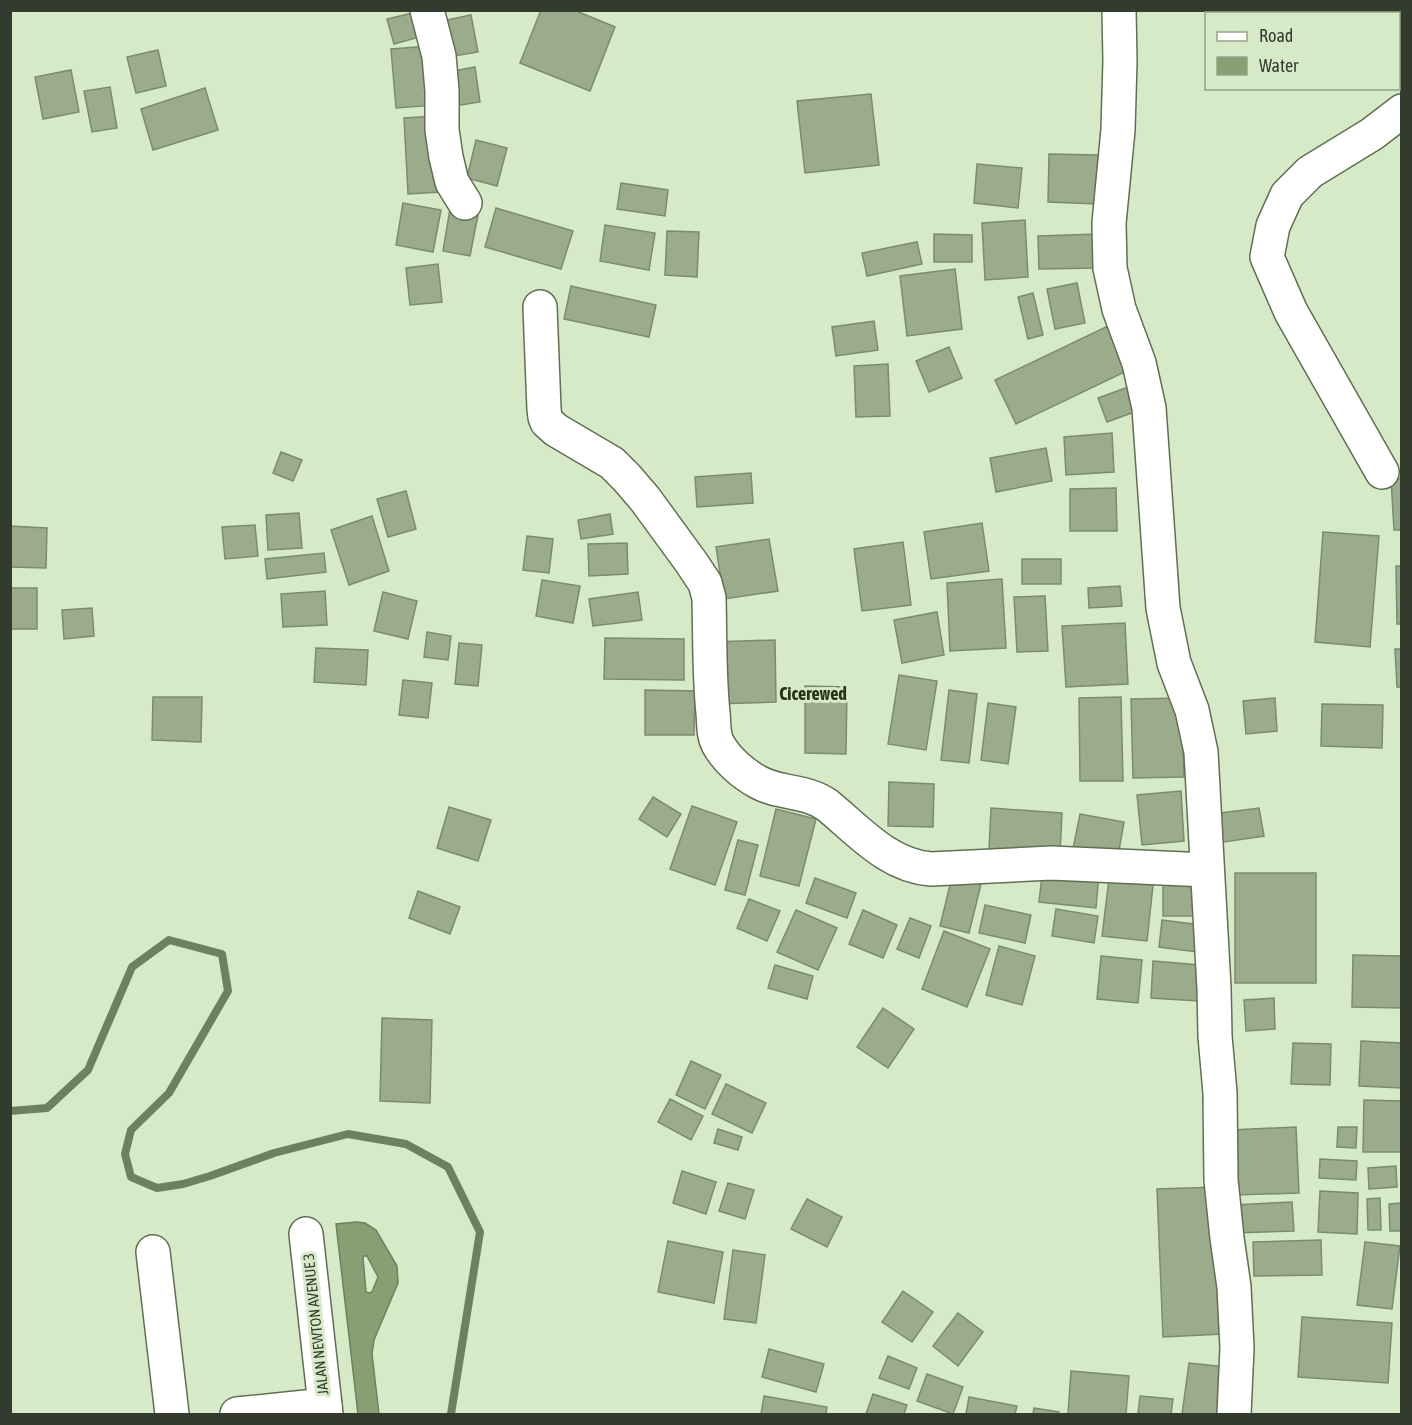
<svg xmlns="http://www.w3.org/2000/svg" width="1412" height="1425" viewBox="0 0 1412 1425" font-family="'Asap Condensed',sans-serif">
	<rect width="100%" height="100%" fill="#d7eac8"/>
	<!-- water -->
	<path fill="#879f73" stroke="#6e815e" stroke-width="1.5" fill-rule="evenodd" d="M356,1222l9,1 11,7 21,36 1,17 -24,57 -2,14 7,60h-21l-22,-190zM364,1256h3l11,21 -6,15 -3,1 -3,-1 -3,-34z"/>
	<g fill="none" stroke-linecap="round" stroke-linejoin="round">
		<!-- stream -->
		<polyline stroke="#6e815e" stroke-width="8" points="10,1111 47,1108 88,1070 132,967 169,940 222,954 228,991 169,1093 131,1130 125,1154 131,1177 157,1188 183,1184 210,1176 274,1153 348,1134 406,1144 448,1167 480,1232 451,1414"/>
	</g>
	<!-- building -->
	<g fill="#9aac8c" stroke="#7a8c6c" stroke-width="1.5">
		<polygon points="541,10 574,10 615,27 590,91 520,63"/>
		<polygon points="1343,10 1401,10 1398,16 1398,14 1349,14"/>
		<polygon points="417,12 423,36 394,44 387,19"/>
		<polygon points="471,15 478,52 449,57 442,21"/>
		<polygon points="430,46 435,105 396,108 391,49"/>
		<polygon points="158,50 166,86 136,93 127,57"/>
		<polygon points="475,67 480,102 449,107 443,73"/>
		<polygon points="71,70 79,112 43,119 35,77"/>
		<polygon points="110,87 117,128 92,132 84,91"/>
		<polygon points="205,88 218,130 153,150 141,109"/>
		<polygon points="871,94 879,165 805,173 797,101"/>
		<polygon points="436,116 441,192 408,194 404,118"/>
		<polygon points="476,140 507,148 497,186 467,178"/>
		<polygon points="1049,154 1099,155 1098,204 1048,202"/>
		<polygon points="977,164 1022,168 1018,208 974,203"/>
		<polygon points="621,183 668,190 665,216 617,209"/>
		<polygon points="403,203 441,210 433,252 396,245"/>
		<polygon points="496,208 573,231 561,269 485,247"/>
		<polygon points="450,209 478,215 470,256 443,251"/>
		<polygon points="1025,220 1028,277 985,280 982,223"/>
		<polygon points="605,225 655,233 649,270 600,261"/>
		<polygon points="667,231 699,232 697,277 665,275"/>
		<polygon points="934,234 972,235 972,262 934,262"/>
		<polygon points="1097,234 1098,268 1039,269 1038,236"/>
		<polygon points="917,242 922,264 867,276 862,253"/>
		<polygon points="438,264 442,302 410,305 406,268"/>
		<polygon points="955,269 962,329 907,336 900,276"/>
		<polygon points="1077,283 1085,323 1055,329 1047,289"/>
		<polygon points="571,286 656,305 649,337 564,319"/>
		<polygon points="1033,293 1043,335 1028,339 1018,297"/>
		<polygon points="874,321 878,350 836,356 832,327"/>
		<polygon points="1108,326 1129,370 1016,424 995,380"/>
		<polygon points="949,347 962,378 929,392 916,361"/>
		<polygon points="888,364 890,416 856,417 854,366"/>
		<polygon points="1131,386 1140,410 1107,422 1098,398"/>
		<polygon points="1112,433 1114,472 1066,475 1064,437"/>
		<polygon points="1046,448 1052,481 996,492 990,458"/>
		<polygon points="281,452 302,460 293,481 273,473"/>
		<polygon points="751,473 753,503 697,507 695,477"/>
		<polygon points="1402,478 1402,530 1394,530 1391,479"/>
		<polygon points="1116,488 1117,531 1070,531 1070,489"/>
		<polygon points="406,491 416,529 388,537 377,499"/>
		<polygon points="299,513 302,548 268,550 266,515"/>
		<polygon points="610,514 613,534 581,539 578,520"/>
		<polygon points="372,516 389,571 349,585 331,530"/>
		<polygon points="982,523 989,571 931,579 924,532"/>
		<polygon points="255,525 258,556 225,559 222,527"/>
		<polygon points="10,526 47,528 46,568 10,567"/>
		<polygon points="1323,532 1379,536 1370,647 1315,642"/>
		<polygon points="527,536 553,539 549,573 523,570"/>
		<polygon points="769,539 778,591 724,599 716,547"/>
		<polygon points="903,542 911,605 862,611 854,549"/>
		<polygon points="627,543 628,574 589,576 588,544"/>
		<polygon points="324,553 326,572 267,579 265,559"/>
		<rect x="1022" y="559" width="39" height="25"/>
		<polygon points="1396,566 1402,566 1402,624 1397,624"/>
		<polygon points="1002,579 1006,648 950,651 947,583"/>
		<polygon points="542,580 580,586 573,623 536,616"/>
		<polygon points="1120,586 1122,606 1089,608 1088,588"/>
		<rect x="10" y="588" width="27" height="41"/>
		<polygon points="325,591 327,625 283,627 281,594"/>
		<polygon points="383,592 417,601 408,639 374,631"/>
		<polygon points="638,592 642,620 593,626 589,599"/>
		<polygon points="1045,596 1048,651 1017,652 1014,597"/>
		<polygon points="92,608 94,636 64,639 62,610"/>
		<polygon points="937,612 944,655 902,663 894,620"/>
		<polygon points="1125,623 1128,684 1066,687 1062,626"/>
		<polygon points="427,632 451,636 448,660 424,657"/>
		<polygon points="605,638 684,639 684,680 604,679"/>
		<polygon points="775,640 776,702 714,704 712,642"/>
		<polygon points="459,643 482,645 478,686 455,684"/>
		<polygon points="316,648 368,650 366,685 314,682"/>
		<polygon points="1395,649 1402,649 1402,687 1397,687"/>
		<polygon points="899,675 937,681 926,750 888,744"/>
		<polygon points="403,680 432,683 428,718 399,715"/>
		<polygon points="805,686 847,687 846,754 805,753"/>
		<polygon points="645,690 695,691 694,735 645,735"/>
		<polygon points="949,690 977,694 969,763 941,760"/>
		<polygon points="153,697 202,697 201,742 152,740"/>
		<polygon points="1121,697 1123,781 1080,781 1079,698"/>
		<polygon points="1182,698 1184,777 1133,778 1131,699"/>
		<polygon points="1275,698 1277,731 1246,734 1243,701"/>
		<polygon points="988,703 1016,707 1008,764 981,760"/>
		<polygon points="1322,704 1383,705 1382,748 1321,746"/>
		<polygon points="889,782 934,784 933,827 888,826"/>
		<polygon points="1181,791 1184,841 1142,845 1137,795"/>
		<polygon points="653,797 681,814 667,837 639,819"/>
		<polygon points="692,806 737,822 715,885 670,869"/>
		<polygon points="449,807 491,820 478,861 437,848"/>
		<polygon points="991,808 1062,813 1060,854 989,849"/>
		<polygon points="1259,808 1264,836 1217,843 1213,814"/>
		<polygon points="776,809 816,819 799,886 760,876"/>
		<polygon points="1080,814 1124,822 1117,862 1072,854"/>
		<polygon points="738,840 758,845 745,895 725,890"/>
		<polygon points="1043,866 1099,873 1096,908 1039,902"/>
		<polygon points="1110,871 1154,876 1147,941 1102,936"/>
		<rect x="1235" y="873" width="81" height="110"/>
		<polygon points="952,877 981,884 969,933 940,926"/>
		<rect x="1163" y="877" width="39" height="39"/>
		<polygon points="815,878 856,893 847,918 806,903"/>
		<polygon points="418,891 460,907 450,934 409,918"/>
		<polygon points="749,899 780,911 767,941 737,928"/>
		<polygon points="985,905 1031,915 1025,943 979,933"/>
		<polygon points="1056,909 1098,916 1094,943 1052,936"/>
		<polygon points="796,910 837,928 818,970 777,952"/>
		<polygon points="863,910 897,925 883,958 849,944"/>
		<polygon points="910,918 931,926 919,958 897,949"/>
		<polygon points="1162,920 1201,925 1197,952 1159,947"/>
		<polygon points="944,931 990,949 967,1007 922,989"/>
		<polygon points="999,946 1035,956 1022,1005 986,995"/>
		<polygon points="1353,955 1402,956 1402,1008 1352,1007"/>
		<polygon points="1101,956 1142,960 1138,1003 1097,999"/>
		<polygon points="1153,961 1200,965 1198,1001 1151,998"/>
		<polygon points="775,965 813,976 807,999 768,988"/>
		<polygon points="1274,998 1275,1029 1246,1031 1244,1000"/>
		<polygon points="883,1008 914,1029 888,1068 857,1047"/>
		<polygon points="382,1018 432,1020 430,1103 380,1101"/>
		<polygon points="1361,1041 1402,1043 1402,1088 1359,1086"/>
		<polygon points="1293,1043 1331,1044 1330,1085 1291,1084"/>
		<polygon points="691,1061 721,1075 705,1109 676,1095"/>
		<polygon points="726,1084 766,1103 752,1133 712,1114"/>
		<polygon points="670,1099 703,1116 691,1140 658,1122"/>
		<polygon points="1364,1100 1402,1101 1402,1152 1363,1152"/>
		<polygon points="1296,1127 1299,1193 1234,1195 1231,1130"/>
		<polygon points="1338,1127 1357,1127 1356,1148 1337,1147"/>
		<polygon points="718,1129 742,1137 738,1150 714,1143"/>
		<polygon points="1320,1159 1357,1161 1356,1180 1319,1178"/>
		<polygon points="1396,1166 1397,1187 1369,1189 1368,1168"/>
		<polygon points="682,1171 716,1182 706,1214 673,1203"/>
		<polygon points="728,1183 754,1190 745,1219 719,1211"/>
		<polygon points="1217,1187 1223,1334 1163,1337 1157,1189"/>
		<polygon points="1320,1191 1358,1193 1357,1234 1318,1232"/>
		<polygon points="1380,1198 1381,1230 1368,1230 1367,1199"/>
		<polygon points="807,1199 842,1217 827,1247 791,1229"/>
		<polygon points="1292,1202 1294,1231 1233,1233 1232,1205"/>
		<polygon points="1402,1203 1402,1231 1390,1231 1389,1204"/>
		<polygon points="1321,1240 1322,1275 1254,1276 1253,1242"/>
		<polygon points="668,1241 723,1252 714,1303 658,1292"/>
		<polygon points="1365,1242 1400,1246 1392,1309 1357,1305"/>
		<polygon points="733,1250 765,1255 756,1323 724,1319"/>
		<polygon points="903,1291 933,1312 912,1342 882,1322"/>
		<polygon points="958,1313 983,1332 958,1366 933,1346"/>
		<polygon points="1302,1317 1392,1323 1388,1383 1298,1377"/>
		<polygon points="769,1349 824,1364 816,1392 762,1377"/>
		<polygon points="888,1356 917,1368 909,1389 879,1378"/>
		<polygon points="1189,1363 1226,1367 1220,1414 1182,1414"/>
		<polygon points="1071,1371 1129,1376 1126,1414 1068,1414"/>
		<polygon points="927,1374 963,1387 953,1414 917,1401"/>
		<polygon points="873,1394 907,1405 904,1414 866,1414"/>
		<polygon points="764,1396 827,1407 826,1414 761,1414"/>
		<polygon points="1140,1396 1173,1399 1171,1414 1138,1414"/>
		<polygon points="969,1397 1017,1406 1015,1414 966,1414"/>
		<polygon points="1034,1408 1059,1412 1059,1414 1033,1414"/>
	</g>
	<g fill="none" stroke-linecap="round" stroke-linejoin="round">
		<!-- street casing -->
		<g stroke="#5f7052" stroke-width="36">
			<g id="street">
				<polyline points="427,10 439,56 442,91 442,130 446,157 452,182 465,203"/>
				<polyline points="1119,10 1120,61 1118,130 1109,223 1110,268 1119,309 1139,363 1149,408 1163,608 1174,663 1192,710 1201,752 1214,988 1215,1036 1220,1093 1221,1180 1227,1238 1234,1287 1237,1348 1234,1414"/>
				<path d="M540,307l4,102 1,8 2,5 9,8 56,33 15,15 18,21 46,63 14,21 4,15c1,38 0,77 4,115 1,10 0,22 5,31 8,15 25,30 40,38 21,12 48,8 69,23 31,25 61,61 104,64l120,-6 156,7"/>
				<polyline points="1382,472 1291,312 1267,257 1273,226 1287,195 1310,172 1372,134 1402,111"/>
				<polyline points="306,1234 326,1414"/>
				<polyline points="153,1252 172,1414"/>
				<polyline points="237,1414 325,1405"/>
			</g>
		</g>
		<!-- street -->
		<use href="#street" stroke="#fff" stroke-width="33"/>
	</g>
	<g text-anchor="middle" stroke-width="6" stroke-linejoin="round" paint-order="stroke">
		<!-- street labels -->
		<g font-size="15" fill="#333b2e" stroke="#d7eac8">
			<text transform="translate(316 1324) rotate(-96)" y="5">JALAN NEWTON AVENUE 3</text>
		</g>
		<!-- quarter labels -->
		<g font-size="18" font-weight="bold" fill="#253318" stroke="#d7eac8">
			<text x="813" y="700">Cicerewed</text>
		</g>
	</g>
	<!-- border -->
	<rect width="1412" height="1425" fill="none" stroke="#333b2e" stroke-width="24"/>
	<!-- legend -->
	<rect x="1205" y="12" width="195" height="78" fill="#d7eac8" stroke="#95a48a" stroke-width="1.5"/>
	<rect x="1217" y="32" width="30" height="9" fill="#ffffff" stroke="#95a48a" stroke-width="1.5"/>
	<text x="1259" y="42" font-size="18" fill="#333b2e">Road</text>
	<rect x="1217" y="57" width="30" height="18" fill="#879f73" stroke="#95a48a" stroke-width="1.5"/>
	<text x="1259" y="72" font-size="18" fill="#333b2e">Water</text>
</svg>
